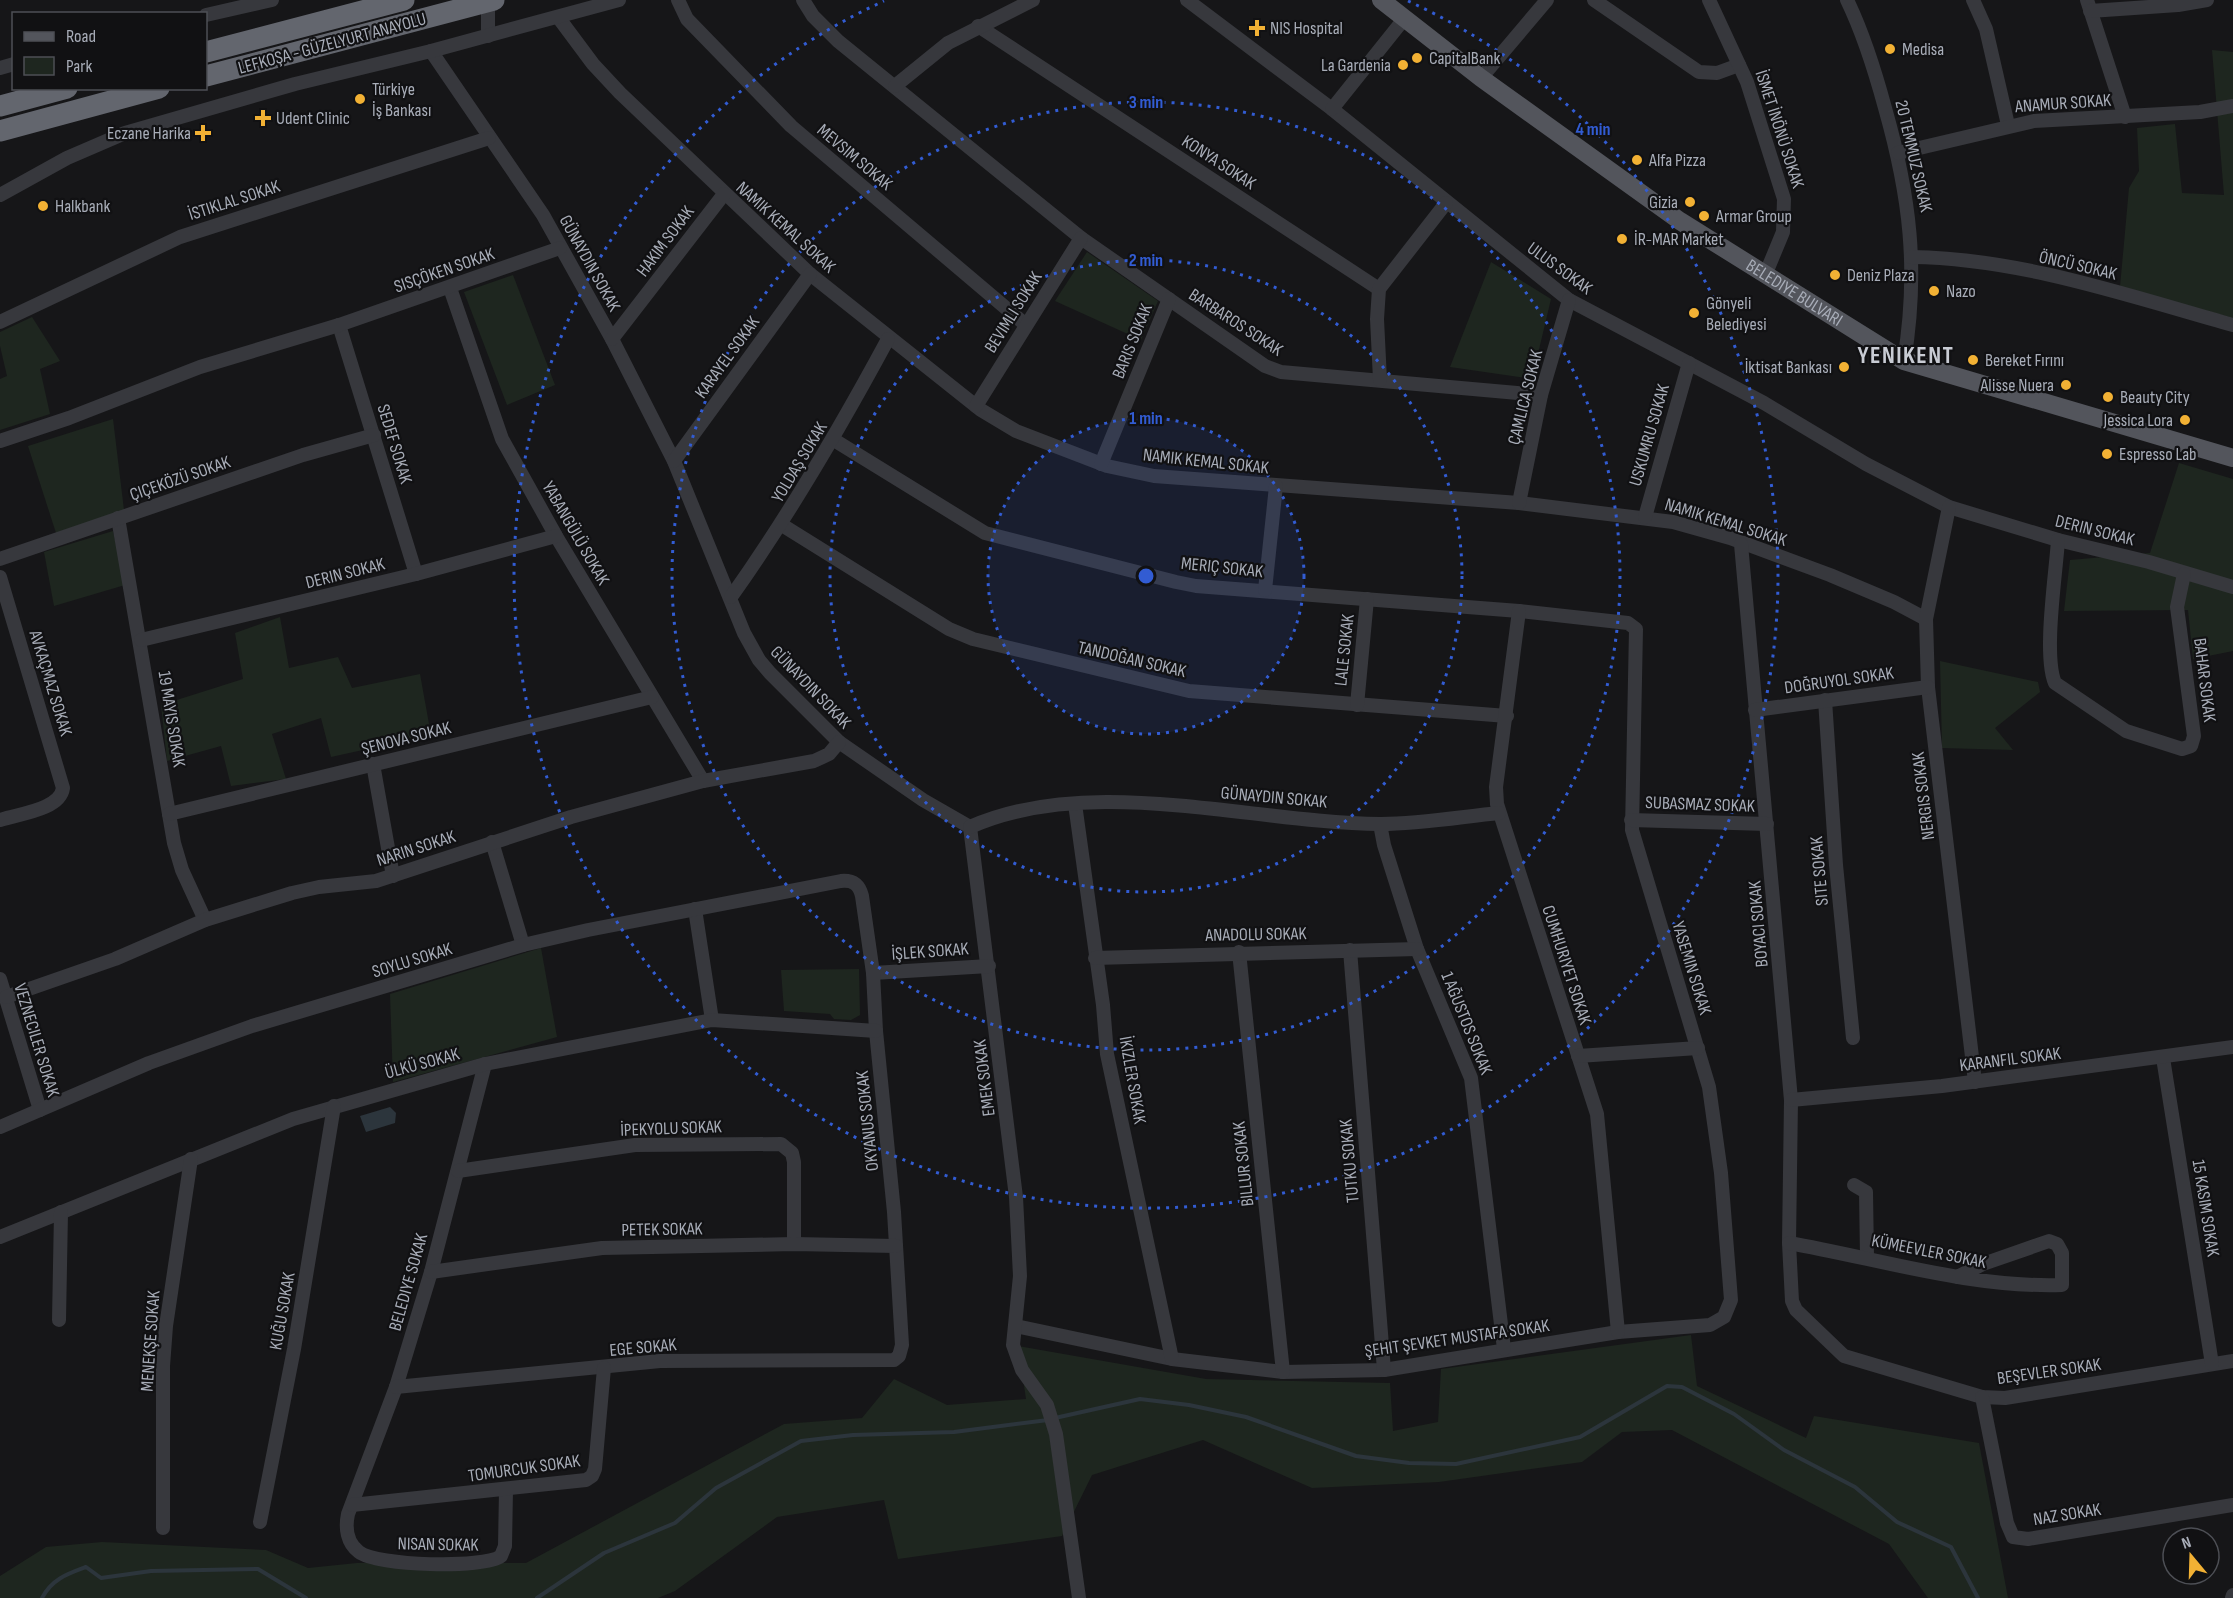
<svg xmlns="http://www.w3.org/2000/svg" width="2233" height="1598" viewBox="0 0 2233 1598" font-family="'Sofia Sans Condensed',sans-serif">
	<rect width="100%" height="100%" fill="#161618"/>
	<!-- green -->
	<g fill="#1e261f">
		<polygon points="2212,50 2233,52 2233,318 2120,287 2129,188 2139,171 2137,128 2175,124 2182,193 2224,195"/>
		<polygon points="1087,252 1158,301 1141,340 1055,301"/>
		<polygon points="1491,262 1551,299 1532,379 1450,367"/>
		<polygon points="513,275 555,385 507,405 464,292"/>
		<polygon points="32,317 60,361 40,369 50,414 0,430 0,379 7,376 0,346 0,332"/>
		<polygon points="113,419 124,510 56,533 28,446"/>
		<polygon points="2179,463 2233,479 2233,651 2193,659 2188,610 2064,611 2070,560 2150,553"/>
		<polygon points="113,531 125,585 54,606 44,552"/>
		<polygon points="280,617 289,668 338,657 352,688 420,674 431,735 331,757 321,718 272,734 286,779 231,786 221,746 167,761 161,705 243,679 235,633"/>
		<polygon points="1940,661 2038,682 2040,692 1995,728 2013,750 1942,748"/>
		<polygon points="541,948 557,1037 393,1082 390,994"/>
		<polygon points="859,969 860,1015 851,1020 834,1019 830,1014 784,1011 781,970"/>
		<polygon points="1691,1335 1697,1386 1806,1438 1814,1416 1979,1443 2008,1598 1928,1598 1889,1544 1672,1430 1622,1432 1582,1462 1439,1482 1312,1488 1203,1440 1092,1475 1062,1536 898,1559 884,1500 777,1517 675,1591 658,1598 0,1598 0,1576 46,1547 102,1542 266,1550 308,1568 357,1563 526,1563 784,1424 862,1418 894,1379 947,1405 1026,1399 1018,1346 1206,1379 1390,1383 1393,1431 1438,1422 1441,1369"/>
	</g>
	<!-- water -->
	<polygon fill="#2c353c" points="390,1107 396,1113 395,1123 366,1132 360,1116"/>
	<g fill="none" stroke-linecap="round" stroke-linejoin="round">
		<!-- stream -->
		<g stroke="#2c353c" stroke-width="4">
			<polyline points="1055,1418 1140,1399 1189,1405 1246,1417 1356,1456 1409,1463 1456,1464 1580,1437 1667,1386 1682,1387 1734,1414 1784,1450 1855,1487 1897,1522 1951,1547 1978,1598"/>
			<path d="M42,1598c10,-19 25,-24 44,-31l15,11 50,-7 107,-2 48,29"/>
			<polyline points="537,1598 604,1553 675,1523 716,1488 801,1441 853,1435 954,1432 1048,1420"/>
		</g>
		<!-- minor -->
		<g stroke="#37383d" stroke-width="14">
			<polyline points="678,0 687,19 791,126 1026,325"/>
			<polyline points="803,0 813,16 838,41 1081,238 1265,366 1281,372 1541,395"/>
			<polyline points="1187,0 1332,109 1569,300 1764,403 1866,464 1949,507 2058,540 2149,562 2233,587"/>
			<polyline points="1594,0 1699,72 1717,73 1739,65"/>
			<polyline points="1709,0 1747,82 1784,199 1783,232 1766,273"/>
			<path d="M1847,0c17,35 28,71 38,108 25,88 34,162 19,253"/>
			<polyline points="1973,0 1986,29 2008,125"/>
			<polyline points="2087,0 2125,117"/>
			<polyline points="2090,11 2178,5 2207,0"/>
			<polyline points="206,15 272,0"/>
			<polyline points="558,17 593,64 620,93 810,274 981,410 1016,431 1107,466 1154,476 1519,503 1673,522 1730,538 1830,575 1894,602 1926,619"/>
			<polyline points="978,26 1379,289"/>
			<polyline points="488,36 488,2"/>
			<polyline points="431,51 543,215 612,339 674,461 744,633 759,660 770,673 839,742 923,800 970,827"/>
			<polyline points="0,68 14,64"/>
			<polyline points="1481,78 1547,0"/>
			<polyline points="895,86 948,43 1033,0"/>
			<polyline points="1332,109 1404,19"/>
			<polyline points="1898,153 2034,121 2200,112 2233,106"/>
			<polyline points="0,195 67,158 125,133 295,84 431,51 619,0"/>
			<path d="M1911,257c109,1 218,39 322,68"/>
			<polyline points="450,288 502,439 556,536 703,781"/>
			<polyline points="0,322 180,237 489,138"/>
			<polyline points="339,325 416,574"/>
			<polyline points="612,339 724,194"/>
			<polyline points="1380,380 1377,319 1379,289 1446,203"/>
			<polyline points="976,406 1081,238"/>
			<polyline points="834,440 985,533 1176,582 1196,586 1519,611 1628,623 1636,629 1632,830 1709,1087 1721,1173 1731,1300 1724,1317 1710,1325 1618,1332 1384,1370 1283,1372 1172,1359 1016,1326"/>
			<polyline points="0,441 69,418 200,367 339,325 560,248"/>
			<polyline points="674,461 810,274"/>
			<polyline points="1101,464 1169,299"/>
			<polyline points="1519,503 1541,395 1569,300"/>
			<polyline points="1949,507 1926,619 1928,687 1975,1082"/>
			<polyline points="1645,517 1689,363"/>
			<polyline points="118,518 174,843 182,870 205,920"/>
			<polyline points="782,525 949,629 973,639 1189,691 1507,716"/>
			<path d="M2058,540c-2,33 -15,115 -3,143l71,48 56,18 9,-3 3,-10 -17,-129 7,-33"/>
			<polyline points="1741,544 1791,1100 1789,1243 1792,1301 1796,1310 1844,1356 1982,1397 2005,1398 2233,1361"/>
			<polyline points="0,559 303,455 374,435"/>
			<path d="M0,577l63,211c-3,22 -45,26 -63,32"/>
			<polyline points="1265,590 1276,486"/>
			<path d="M731,597c59,-83 109,-169 157,-258"/>
			<polyline points="1519,611 1496,787 1497,804 1597,1114 1618,1332"/>
			<polyline points="141,640 416,574 556,536"/>
			<polyline points="1825,700 1836,865 1853,1038"/>
			<polyline points="1357,705 1367,599"/>
			<polyline points="1755,710 1928,687"/>
			<polyline points="373,764 393,876"/>
			<polyline points="1075,804 1103,1005 1107,1054 1172,1359"/>
			<polyline points="169,814 652,697"/>
			<polyline points="1631,820 1767,824"/>
			<polyline points="1380,824 1384,845 1417,949 1471,1078 1504,1349"/>
			<polyline points="970,827 1016,1197 1020,1276 1013,1345 1022,1370 1047,1405 1056,1434 1079,1598"/>
			<path d="M970,827c121,-54 282,-4 411,-3 39,0 79,-7 118,-11"/>
			<polyline points="492,842 523,945"/>
			<polyline points="695,909 712,1020"/>
			<polyline points="1350,950 1384,1370"/>
			<polyline points="1239,952 1283,1372"/>
			<polyline points="1095,958 1417,949"/>
			<polyline points="873,973 989,966"/>
			<polyline points="0,979 40,1110"/>
			<polyline points="6,997 115,959 205,920 292,893 319,887 376,881 571,817 703,781 814,761 829,754 839,742"/>
			<polyline points="1578,1056 1698,1048"/>
			<polyline points="2163,1058 2212,1364"/>
			<path d="M485,1064l-54,208 -35,115 -48,127c-3,14 -1,29 11,38 18,14 125,17 142,4l4,-10 1,-56"/>
			<polyline points="1791,1100 1942,1086 2233,1047"/>
			<path d="M0,1127l149,-64 103,-37 271,-81 65,-15 253,-49c12,-1 18,3 21,15l11,77 3,58 18,181 8,133 -3,11 -5,4 -234,1 -264,26"/>
			<polyline points="458,1171 635,1145 781,1144 792,1153 794,1162 794,1244"/>
			<polyline points="1854,1185 1866,1192 1867,1257"/>
			<polyline points="0,1237 293,1119 485,1064 712,1020 876,1031"/>
			<path d="M1789,1243c90,16 182,45 273,42v-32l-5,-9 -8,-3 -66,23 -26,13"/>
			<polyline points="431,1272 602,1248 794,1244 896,1246"/>
			<polyline points="59,1320 61,1212"/>
			<polyline points="1982,1397 2007,1523 2013,1537 2028,1539 2233,1505"/>
			<polyline points="352,1505 586,1480 592,1476 595,1469 604,1368"/>
			<polyline points="260,1522 294,1349 334,1106"/>
			<polyline points="163,1528 163,1366 166,1326 191,1159"/>
			<polyline points="2232,1598 2233,1595"/>
		</g>
		<!-- major -->
		<path stroke="#53555c" stroke-width="18" id="s1" d="M1381,0l100,78 199,143 224,140 329,97"/>
		<!-- highway -->
		<g stroke="#63666e" stroke-width="21">
			<polyline points="206,52 404,0"/>
			<polyline points="206,76 494,0"/>
			<polyline points="0,106 67,88"/>
			<polyline points="0,131 159,88"/>
		</g>
	</g>
	<!-- distance rings -->
	<circle cx="1146" cy="576" r="158" fill="#325cd3" fill-opacity=".12"/>
	<g fill="none" stroke="#325cd3" stroke-width="3" stroke-dasharray="3 6">
		<circle cx="1146" cy="576" r="158"/>
		<circle cx="1146" cy="576" r="316"/>
		<circle cx="1146" cy="576" r="474"/>
		<path d="M1408 1A632 632 0 1 1 884 1"/>
	</g>
	<!-- markers -->
	<g fill="#f2b134" stroke="#111113" stroke-width="2">
		<path d="M1254 19h6v6h6v6h-6v6h-6v-6h-6v-6h6z"/>
		<circle cx="1890" cy="49" r="6"/>
		<circle cx="1417" cy="58" r="6"/>
		<circle cx="1403" cy="65" r="6"/>
		<circle cx="360" cy="99" r="6"/>
		<path d="M260 109h6v6h6v6h-6v6h-6v-6h-6v-6h6z"/>
		<path d="M200 124h6v6h6v6h-6v6h-6v-6h-6v-6h6z"/>
		<circle cx="1637" cy="160" r="6"/>
		<circle cx="1690" cy="202" r="6"/>
		<circle cx="43" cy="206" r="6"/>
		<circle cx="1704" cy="216" r="6"/>
		<circle cx="1622" cy="239" r="6"/>
		<circle cx="1835" cy="275" r="6"/>
		<circle cx="1934" cy="291" r="6"/>
		<circle cx="1694" cy="313" r="6"/>
		<circle cx="1973" cy="360" r="6"/>
		<circle cx="1844" cy="367" r="6"/>
		<circle cx="2066" cy="385" r="6"/>
		<circle cx="2108" cy="397" r="6"/>
		<circle cx="2185" cy="420" r="6"/>
		<circle cx="2107" cy="454" r="6"/>
	</g>
	<g text-anchor="middle" stroke-width="4.5" stroke-linejoin="round" paint-order="stroke">
		<!-- poi labels -->
		<g font-size="18" fill="#a8adb8" stroke="#111113" text-anchor="start">
			<text x="1270" y="34">NIS Hospital</text>
			<text x="1902" y="55">Medisa</text>
			<text x="1429" y="64">CapitalBank</text>
			<text x="1391" y="71" text-anchor="end">La Gardenia</text>
			<text x="372" y="95">Türkiye<tspan x="372" dy="21">İş Bankası</tspan></text>
			<text x="276" y="124">Udent Clinic</text>
			<text x="191" y="139" text-anchor="end">Eczane Harika</text>
			<text x="1649" y="166">Alfa Pizza</text>
			<text x="1678" y="208" text-anchor="end">Gizia</text>
			<text x="55" y="212">Halkbank</text>
			<text x="1716" y="222">Armar Group</text>
			<text x="1634" y="245">İR-MAR Market</text>
			<text x="1847" y="281">Deniz Plaza</text>
			<text x="1946" y="297">Nazo</text>
			<text x="1706" y="309">Gönyeli<tspan x="1706" dy="21">Belediyesi</tspan></text>
			<text x="1985" y="366">Bereket Fırını</text>
			<text x="1832" y="373" text-anchor="end">İktisat Bankası</text>
			<text x="2054" y="391" text-anchor="end">Alisse Nuera</text>
			<text x="2120" y="403">Beauty City</text>
			<text x="2173" y="426" text-anchor="end">Jessica Lora</text>
			<text x="2119" y="460">Espresso Lab</text>
		</g>
		<!-- street labels -->
		<g font-size="18" fill="#a8adb8" stroke="#111113">
			<text transform="translate(332 43) rotate(-15)" y="6">LEFKOŞA - GÜZELYURT ANAYOLU</text>
			<text transform="translate(2063 103) rotate(-4)" y="6">ANAMUR SOKAK</text>
			<text transform="translate(1780 129) rotate(72)" y="6">İSMET İNÖNÜ SOKAK</text>
			<text transform="translate(1914 156) rotate(77)" y="6">20 TEMMUZ SOKAK</text>
			<text transform="translate(855 157) rotate(40)" y="6">MEVSIM SOKAK</text>
			<text transform="translate(1219 162) rotate(33)" y="6">KONYA SOKAK</text>
			<text transform="translate(234 200) rotate(-18)" y="6">İSTIKLAL SOKAK</text>
			<text transform="translate(786 227) rotate(42)" y="6">NAMIK KEMAL SOKAK</text>
			<text transform="translate(665 241) rotate(-53)" y="6">HAKIM SOKAK</text>
			<text transform="translate(590 263) rotate(61)" y="6">GÜNAYDIN SOKAK</text>
			<text transform="translate(2078 265) rotate(13)" y="6">ÖNCÜ SOKAK</text>
			<text transform="translate(1560 268) rotate(36)" y="6">ULUS SOKAK</text>
			<text transform="translate(444 270) rotate(-19)" y="6">SISÇÖKEN SOKAK</text>
			<text dy="6" stroke="none"><textPath href="#s1" startOffset="507">BELEDIYE BULVARI</textPath></text>
			<text transform="translate(1013 312) rotate(-58)" y="6">BEVIMLI SOKAK</text>
			<text transform="translate(1236 322) rotate(33)" y="6">BARBAROS SOKAK</text>
			<text transform="translate(1132 341) rotate(-68)" y="6">BARIS SOKAK</text>
			<text transform="translate(727 357) rotate(-54)" y="6">KARAYEL SOKAK</text>
			<text transform="translate(1525 397) rotate(-76)" y="6">ÇAMLICA SOKAK</text>
			<text transform="translate(1649 435) rotate(-74)" y="6">USKUMRU SOKAK</text>
			<text transform="translate(395 444) rotate(73)" y="6">SEDEF SOKAK</text>
			<text transform="translate(1206 461) rotate(6)" y="6">NAMIK KEMAL SOKAK</text>
			<text transform="translate(799 462) rotate(-59)" y="6">YOLDAŞ SOKAK</text>
			<text transform="translate(180 478) rotate(-19)" y="6">ÇIÇEKÖZÜ SOKAK</text>
			<text transform="translate(1726 522) rotate(17)" y="6">NAMIK KEMAL SOKAK</text>
			<text transform="translate(2095 530) rotate(14)" y="6">DERIN SOKAK</text>
			<text transform="translate(576 533) rotate(60)" y="6">YABANGÜLÜ SOKAK</text>
			<text transform="translate(1222 567) rotate(6)" y="6">MERIÇ SOKAK</text>
			<text transform="translate(345 573) rotate(-14)" y="6">DERIN SOKAK</text>
			<text transform="translate(1344 650) rotate(-84)" y="6">LALE SOKAK</text>
			<text transform="translate(1132 659) rotate(13)" y="6">TANDOĞAN SOKAK</text>
			<text transform="translate(1839 680) rotate(-8)" y="6">DOĞRUYOL SOKAK</text>
			<text transform="translate(2205 680) rotate(83)" y="6">BAHAR SOKAK</text>
			<text transform="translate(51 683) rotate(73)" y="6">AVKAÇMAZ SOKAK</text>
			<text transform="translate(811 687) rotate(46)" y="6">GÜNAYDIN SOKAK</text>
			<text transform="translate(172 719) rotate(81)" y="6">19 MAYIS SOKAK</text>
			<text transform="translate(406 738) rotate(-14)" y="6">ŞENOVA SOKAK</text>
			<text transform="translate(1923 796) rotate(-97)" y="6">NERGIS SOKAK</text>
			<text transform="translate(1274 797) rotate(5)" y="6">GÜNAYDIN SOKAK</text>
			<text transform="translate(1700 804) rotate(2)" y="6">SUBASMAZ SOKAK</text>
			<text transform="translate(416 848) rotate(-18)" y="6">NARIN SOKAK</text>
			<text transform="translate(1819 871) rotate(-95)" y="6">SITE SOKAK</text>
			<text transform="translate(1758 924) rotate(-95)" y="6">BOYACI SOKAK</text>
			<text transform="translate(1256 934) rotate(-1)" y="6">ANADOLU SOKAK</text>
			<text transform="translate(930 951) rotate(-4)" y="6">İŞLEK SOKAK</text>
			<text transform="translate(412 960) rotate(-17)" y="6">SOYLU SOKAK</text>
			<text transform="translate(1567 965) rotate(72)" y="6">CUMHURIYET SOKAK</text>
			<text transform="translate(1692 968) rotate(73)" y="6">YASEMIN SOKAK</text>
			<text transform="translate(1467 1023) rotate(68)" y="6">1 AĞUSTOS SOKAK</text>
			<text transform="translate(37 1040) rotate(73)" y="6">VEZNECILER SOKAK</text>
			<text transform="translate(2010 1059) rotate(-7)" y="6">KARANFIL SOKAK</text>
			<text transform="translate(422 1063) rotate(-15)" y="6">ÜLKÜ SOKAK</text>
			<text transform="translate(984 1078) rotate(-97)" y="6">EMEK SOKAK</text>
			<text transform="translate(1133 1080) rotate(80)" y="6">İKIZLER SOKAK</text>
			<text transform="translate(867 1121) rotate(-96)" y="6">OKYANUS SOKAK</text>
			<text transform="translate(671 1128) rotate(-2)" y="6">İPEKYOLU SOKAK</text>
			<text transform="translate(1349 1161) rotate(-95)" y="6">TUTKU SOKAK</text>
			<text transform="translate(1243 1164) rotate(-96)" y="6">BILLUR SOKAK</text>
			<text transform="translate(2206 1208) rotate(81)" y="6">15 KASIM SOKAK</text>
			<text transform="translate(662 1229) rotate(-1)" y="6">PETEK SOKAK</text>
			<text transform="translate(1929 1251) rotate(11)" y="6">KÜMEEVLER SOKAK</text>
			<text transform="translate(408 1282) rotate(-74)" y="6">BELEDIYE SOKAK</text>
			<text transform="translate(282 1311) rotate(-80)" y="6">KUĞU SOKAK</text>
			<text transform="translate(1457 1338) rotate(-8)" y="6">ŞEHIT ŞEVKET MUSTAFA SOKAK</text>
			<text transform="translate(150 1341) rotate(-86)" y="6">MENEKŞE SOKAK</text>
			<text transform="translate(643 1347) rotate(-5)" y="6">EGE SOKAK</text>
			<text transform="translate(2049 1371) rotate(-8)" y="6">BEŞEVLER SOKAK</text>
			<text transform="translate(524 1468) rotate(-8)" y="6">TOMURCUK SOKAK</text>
			<text transform="translate(2067 1514) rotate(-9)" y="6">NAZ SOKAK</text>
			<text transform="translate(438 1544) rotate(1)" y="6">NISAN SOKAK</text>
		</g>
		<!-- district labels -->
		<g font-size="24" font-weight="bold" letter-spacing="1.5" fill="#c9ccd4" stroke="#111113">
			<text x="1906" y="363">YENIKENT</text>
		</g>
	</g>
	<circle cx="1146" cy="576" r="9" fill="#325cd3" stroke="#111113" stroke-width="3"/>
	<g font-size="18" text-anchor="middle" font-weight="bold" fill="#325cd3" stroke="#111113" stroke-width="4.5" stroke-linejoin="round" paint-order="stroke">
		<text x="1146" y="108">3 min</text>
		<text x="1593" y="135">4 min</text>
		<text x="1146" y="266">2 min</text>
		<text x="1146" y="424">1 min</text>
	</g>
	<!-- legend -->
	<rect x="12" y="12" width="195" height="78" fill="#111113" stroke="#4d4f55" stroke-width="1.5"/>
	<rect x="24" y="32" width="30" height="9" fill="#53555c" stroke="#4d4f55" stroke-width="1.5"/>
	<text x="66" y="42" font-size="18" fill="#a8adb8">Road</text>
	<rect x="24" y="57" width="30" height="18" fill="#1e261f" stroke="#4d4f55" stroke-width="1.5"/>
	<text x="66" y="72" font-size="18" fill="#a8adb8">Park</text>
	<!-- north arrow -->
	<g transform="translate(2191 1556) rotate(341)"><circle r="28" fill="#111113" stroke="#4d4f55" stroke-width="1.5"/>
	<path d="M0-4.5L10 22L0 15L-10 22Z" fill="#f2b134"/>
	<text y="-9" font-size="16" font-weight="bold" text-anchor="middle" fill="#a8adb8">N</text>
	</g>
</svg>
